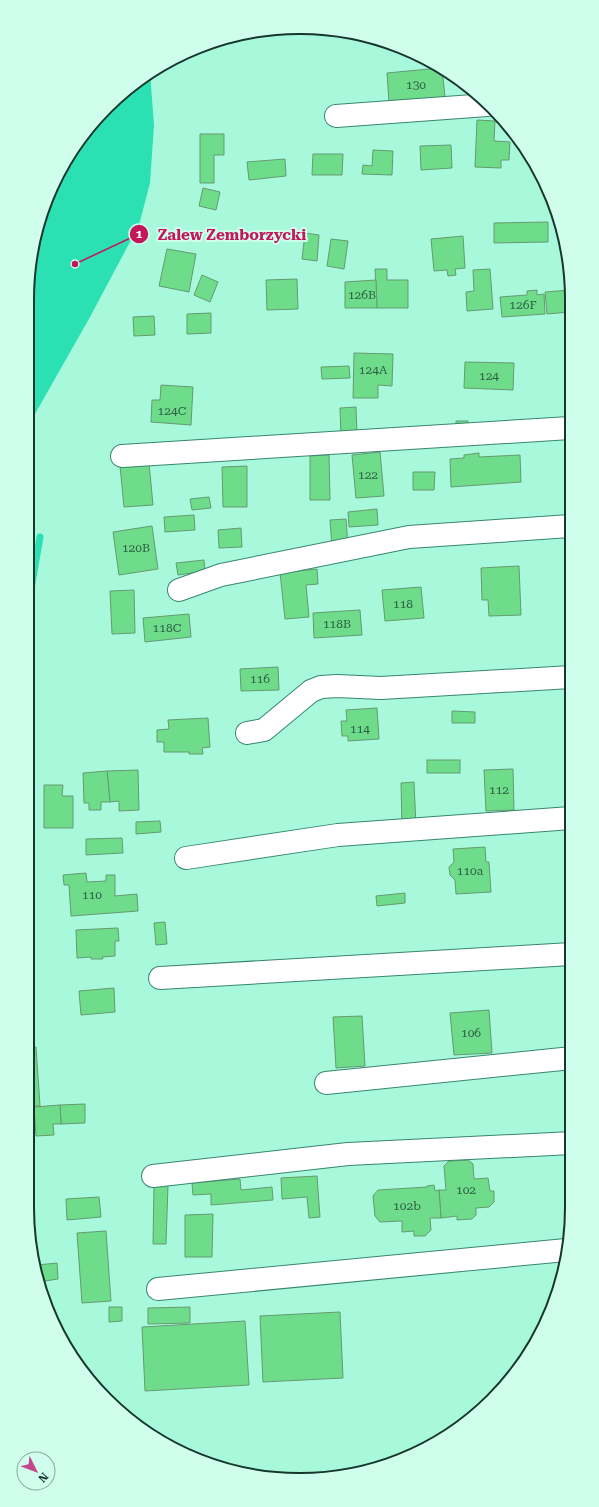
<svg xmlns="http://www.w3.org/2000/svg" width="599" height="1507" viewBox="0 0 599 1507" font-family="'Roboto Serif',serif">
	<rect width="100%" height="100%" fill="#a8f8dc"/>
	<!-- water -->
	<polygon fill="#2be1b3" points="150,73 154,125 150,183 139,225 90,317 27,428 27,300 36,229 55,179 83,133 120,94"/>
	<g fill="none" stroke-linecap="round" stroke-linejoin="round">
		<!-- stream -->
		<polyline stroke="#2be1b3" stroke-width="7" points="27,612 40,537"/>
	</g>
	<!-- building -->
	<g fill="#6fdc8b" stroke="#649b70">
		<polygon points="440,68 442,69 445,97 389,102 387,73"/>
		<polygon points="477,120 495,121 494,141 510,142 509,160 501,160 501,168 475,167"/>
		<polygon points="200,134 224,134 224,155 214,155 214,183 200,183"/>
		<polygon points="451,145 452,168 421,170 420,146"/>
		<polygon points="373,150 393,151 392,175 362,174 363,165 372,166"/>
		<polygon points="313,154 343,154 342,175 312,175"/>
		<polygon points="285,159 286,176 249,180 247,162"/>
		<polygon points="203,188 220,192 216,210 199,206"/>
		<polygon points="548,222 548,242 494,243 494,223"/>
		<polygon points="305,233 319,235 317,261 302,259"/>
		<polygon points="463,236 465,268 455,269 456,275 448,276 447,270 434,271 431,239"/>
		<polygon points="331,239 348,241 344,269 327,266"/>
		<polygon points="167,249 196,254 189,292 159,286"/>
		<polygon points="375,269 387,269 387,280 408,280 408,308 377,308"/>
		<polygon points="490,269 493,309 467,311 466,292 474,291 473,270"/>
		<polygon points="202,275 218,282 210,302 194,295"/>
		<polygon points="297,279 298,309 267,310 266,280"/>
		<polygon points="376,280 377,308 345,308 345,282"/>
		<polygon points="537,290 537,295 544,294 545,314 502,317 500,297 527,295 527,291"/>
		<polygon points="570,290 570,312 547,314 545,292"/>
		<polygon points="211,313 211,333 187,334 187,314"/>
		<polygon points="154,316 155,335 134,336 133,317"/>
		<polygon points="354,353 393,354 392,386 378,385 378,398 353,398"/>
		<polygon points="465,362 514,363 513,390 464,388"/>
		<polygon points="349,366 350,378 322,379 321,367"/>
		<polygon points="161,385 193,387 191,425 151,422 152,400 160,400"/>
		<polygon points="356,407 357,437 341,437 340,408"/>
		<polygon points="456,421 468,421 468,429 456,430"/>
		<polygon points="380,452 384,496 356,498 352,455"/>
		<polygon points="479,453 479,457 520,455 521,482 451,487 450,459 464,458 464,455"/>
		<polygon points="329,455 330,500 310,500 310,456"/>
		<polygon points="149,463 153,505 124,507 120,466"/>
		<polygon points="247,466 247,507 223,507 222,467"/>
		<polygon points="413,472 435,472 434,490 413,490"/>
		<polygon points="209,497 211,508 192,510 190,499"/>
		<polygon points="377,509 378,525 349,527 348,512"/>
		<polygon points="194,515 195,530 165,532 164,517"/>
		<polygon points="346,519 348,546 332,548 330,520"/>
		<polygon points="152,526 158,569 119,575 113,532"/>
		<polygon points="241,528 242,547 219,548 218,530"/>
		<polygon points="204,560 205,571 178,575 176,563"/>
		<polygon points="519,566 521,615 489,616 488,600 482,600 481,568"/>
		<polygon points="317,569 318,584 306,585 309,617 285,619 280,573"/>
		<polygon points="421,587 424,618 385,621 382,590"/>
		<polygon points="134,590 135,633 112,634 110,591"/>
		<polygon points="360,610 362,635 314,638 313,613"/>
		<polygon points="189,614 191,637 145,642 143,618"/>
		<polygon points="278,667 279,690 241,691 240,669"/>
		<polygon points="377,708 379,739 348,741 348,736 342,736 341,721 347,721 346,710"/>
		<polygon points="452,711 475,712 475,723 452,723"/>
		<polygon points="208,718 210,747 202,748 203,754 189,754 189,752 164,752 164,742 157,742 157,730 169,729 168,720"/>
		<rect x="427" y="760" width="33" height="13"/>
		<polygon points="513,769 514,810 486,811 484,770"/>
		<polygon points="138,770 139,810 119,811 119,801 110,802 107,771"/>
		<polygon points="107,771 110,802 101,802 101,810 89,810 89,803 84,803 83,773"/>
		<polygon points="414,782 416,826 402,827 401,783"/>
		<polygon points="44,785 63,785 62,796 73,796 73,828 44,828"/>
		<polygon points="160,821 161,832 136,834 136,822"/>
		<polygon points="122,838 123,853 86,855 86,839"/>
		<polygon points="485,847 486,862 489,862 491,892 456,894 455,880 450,875 449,867 454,862 453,849"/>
		<polygon points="86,873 87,882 106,881 106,875 115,875 115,896 137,894 138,911 71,916 69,885 64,885 63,875"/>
		<polygon points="405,893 405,903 377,906 376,896"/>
		<polygon points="165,922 167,944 156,945 154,923"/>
		<polygon points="118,928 119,941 115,941 115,956 102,957 103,959 91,959 91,957 77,958 76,930"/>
		<polygon points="114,988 115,1012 81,1015 79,991"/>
		<polygon points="489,1010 492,1053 454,1055 450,1013"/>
		<polygon points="362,1016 365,1066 336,1068 333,1017"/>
		<polygon points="36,1047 40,1106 27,1107 27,1048"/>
		<polygon points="85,1104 85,1123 61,1124 60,1105"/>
		<polygon points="60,1105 61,1124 53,1124 54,1135 36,1136 34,1107"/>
		<polygon points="468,1160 473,1164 474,1179 488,1178 490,1191 494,1191 494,1202 489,1207 476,1208 476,1215 472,1219 457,1220 457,1216 441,1218 439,1190 446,1190 444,1166 449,1161"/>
		<polygon points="317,1176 320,1217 309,1218 307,1197 282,1199 281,1178"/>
		<polygon points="240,1179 241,1190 272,1187 273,1200 211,1205 211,1194 193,1195 192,1183"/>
		<polygon points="154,1185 168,1185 166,1244 153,1244"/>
		<polygon points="434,1185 435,1191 439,1190 441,1218 430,1218 431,1230 425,1236 414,1236 414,1231 402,1232 402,1221 380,1222 375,1216 373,1196 378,1190 427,1187 427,1186"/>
		<polygon points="99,1197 101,1217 67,1220 66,1199"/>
		<polygon points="213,1214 212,1257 185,1257 185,1215"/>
		<polygon points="106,1231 111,1301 82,1303 77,1233"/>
		<polygon points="57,1263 58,1279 39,1282 37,1265"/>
		<polygon points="109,1307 122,1307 122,1321 109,1322"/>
		<polygon points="190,1307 190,1323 148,1324 148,1308"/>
		<polygon points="340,1312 343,1378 263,1382 260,1316"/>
		<polygon points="245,1321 249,1385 145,1391 142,1327"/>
	</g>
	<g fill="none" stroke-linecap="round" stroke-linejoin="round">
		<!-- minor casing -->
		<g stroke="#37876e" stroke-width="24">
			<g id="minor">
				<polyline points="336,116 487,105"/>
				<polyline points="122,456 570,428"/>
				<polyline points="179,590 221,575 409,537 570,526"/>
				<polyline points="247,733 264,730 311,691 321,687 337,686 381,688 571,677"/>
				<polyline points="186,858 338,835 571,818"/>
				<polyline points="160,978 571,954"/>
				<polyline points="326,1083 572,1058"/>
				<polyline points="153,1176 348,1154 572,1143"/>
				<polyline points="158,1289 566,1250"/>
			</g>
		</g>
		<!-- minor -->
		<use href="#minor" stroke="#fff" stroke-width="22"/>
	</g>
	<g text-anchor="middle" stroke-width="4" stroke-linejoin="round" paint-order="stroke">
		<!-- number labels -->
		<g font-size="12" fill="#2c6044">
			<text x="416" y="89">130</text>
			<text x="362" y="299">126B</text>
			<text x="523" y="309">126F</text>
			<text x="373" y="374">124A</text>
			<text x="489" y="380">124</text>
			<text x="172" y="415">124C</text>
			<text x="368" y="479">122</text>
			<text x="136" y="552">120B</text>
			<text x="403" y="608">118</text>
			<text x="337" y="628">118B</text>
			<text x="167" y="632">118C</text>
			<text x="260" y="683">116</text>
			<text x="360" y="733">114</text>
			<text x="499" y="794">112</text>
			<text x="470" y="875">110a</text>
			<text x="92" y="899">110</text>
			<text x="471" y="1037">106</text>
			<text x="466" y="1194">102</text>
			<text x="407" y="1210">102b</text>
		</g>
	</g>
	<!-- crop -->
	<path d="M0 0H599V1507H0ZM299 34H300A265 265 0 0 1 565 299V1208A265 265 0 0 1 300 1473H299A265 265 0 0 1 34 1208V299A265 265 0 0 1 299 34Z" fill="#d0feec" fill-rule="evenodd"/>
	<path fill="none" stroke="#15372c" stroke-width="2" d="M299 34H300A265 265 0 0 1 565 299V1208A265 265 0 0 1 300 1473H299A265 265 0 0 1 34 1208V299A265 265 0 0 1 299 34Z"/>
	<!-- callouts -->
	<path fill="none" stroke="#c2185b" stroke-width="1.5" d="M75 264L139 234"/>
	<g fill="#c2185b" stroke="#d0feec" stroke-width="1.5">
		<circle cx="75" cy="264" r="4"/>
		<circle cx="139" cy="234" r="10"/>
	</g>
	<g font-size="12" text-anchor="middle" font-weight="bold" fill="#fff">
		<text x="139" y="238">1</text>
	</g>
	<g font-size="15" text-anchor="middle" font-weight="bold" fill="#c2185b" stroke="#d0feec" stroke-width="4" stroke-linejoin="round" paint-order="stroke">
		<text x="232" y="240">Zalew Zemborzycki</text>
	</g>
	<!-- north arrow -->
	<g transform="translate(36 1471) rotate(132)"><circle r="19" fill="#d0feec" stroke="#85ae9f"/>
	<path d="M0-3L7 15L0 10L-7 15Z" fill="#c7458c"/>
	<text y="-6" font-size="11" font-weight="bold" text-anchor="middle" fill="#15372c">N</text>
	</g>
</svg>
